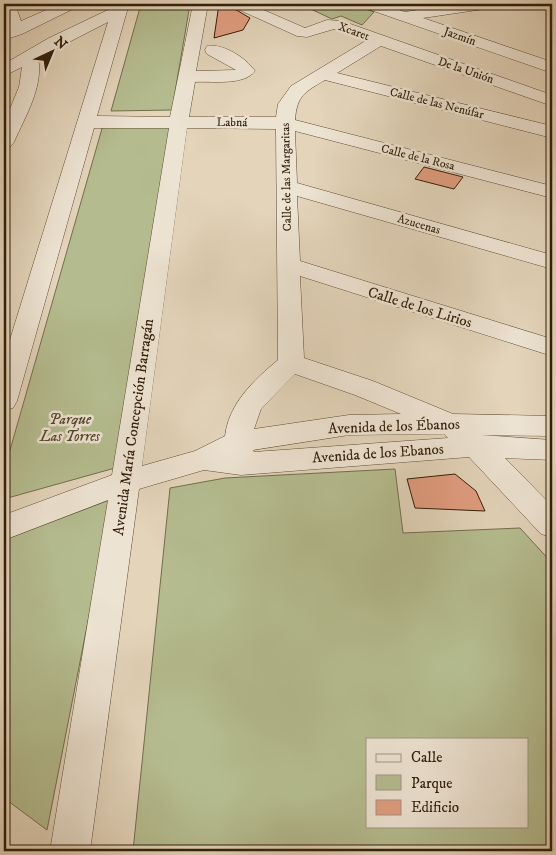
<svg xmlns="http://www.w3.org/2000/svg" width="556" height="855" viewBox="0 0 556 855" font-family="'IM FELL DW Pica',serif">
	<rect width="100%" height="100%" fill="#e3d4ba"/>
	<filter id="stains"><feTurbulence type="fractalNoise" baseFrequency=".004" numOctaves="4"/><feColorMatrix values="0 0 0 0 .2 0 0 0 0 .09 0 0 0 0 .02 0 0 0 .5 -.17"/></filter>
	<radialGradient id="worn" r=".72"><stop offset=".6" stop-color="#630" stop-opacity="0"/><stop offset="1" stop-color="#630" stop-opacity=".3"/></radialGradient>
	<!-- green -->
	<g fill="#b4bc8f" stroke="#726e4c" fill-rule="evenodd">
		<polygon points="141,4 190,4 172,110 111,111"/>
		<polygon points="300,4 353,4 374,12 362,25 341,16 332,19"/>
		<polygon points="103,125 174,125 115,468 4,499 4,471"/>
		<path d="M395,469l8,64 117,-5 32,35v288h-419l37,-363 55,-10zM367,739h160v87h-160z"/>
		<polygon points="112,499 47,830 4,798 4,540"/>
	</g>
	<!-- building -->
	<g fill="#e19d7f" stroke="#311f09">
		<polygon points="219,4 226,4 250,18 243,30 214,38"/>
		<polygon points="424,167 463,177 454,189 415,179"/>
		<polygon points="455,474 476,491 485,511 415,508 407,479"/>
	</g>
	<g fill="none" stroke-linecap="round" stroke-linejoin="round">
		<!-- minor casing -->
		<g stroke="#5e4c35" stroke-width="1">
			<g id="minor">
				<polygon points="4,4 15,4 21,21 60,4 80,4 77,7 22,34 4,40 4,29 7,28"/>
				<path d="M114,4h15l-32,112 73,1 23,-113h15l-12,67 40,-1 -29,-16 -2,-4 2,-4c16,-3 39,12 48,25 -11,15 -44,10 -60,11l-6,35h87l2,-13 13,-18 76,-46 -33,-11 -27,8 -10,-1 -64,-29 -2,-3h19l55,24 22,-8 15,1 210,74v11l-171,-60 -44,27 215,53v12l-227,-58c-20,12 -28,15 -30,40l257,66v12l-257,-67 2,52 255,72v14l-255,-73 3,65 252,78v17l-252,-80 4,82 69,23 80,33 99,2v20l-71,-1 71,5v20l-47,-2 47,48v31l-11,-3 -72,-77 -228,18 -37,-5 -65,19 -49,362h-40l58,-351 -104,40v-25l108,-40 57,-347h-75l-77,273 -4,7 -9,2v-51l104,-337 -70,36c6,28 -13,59 -24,84l-3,4 -7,2v-25l15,-36 3,-20 -18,9v-12l45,-26 63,-30zM187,128l89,1 2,231c-24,20 -49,43 -53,76l-30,15 -53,15zM295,374l60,21 46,19 -52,1 -95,14 7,-20zM444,434l4,4 -194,14 -1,-2 96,-15z"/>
				<polygon points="359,4 381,4 405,12 456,4 491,4 489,7 484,9 423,18 552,62 552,73 362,7"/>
			</g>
		</g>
		<!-- minor -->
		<use href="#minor" fill="#ede3d2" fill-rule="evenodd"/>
	</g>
	<g text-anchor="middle" stroke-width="5" stroke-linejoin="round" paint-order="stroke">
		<!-- far-street labels -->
		<g font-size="12" fill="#311f09" stroke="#ede3d2">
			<text transform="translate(354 31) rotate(20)" y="4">Xcaret</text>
			<text transform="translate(460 36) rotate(19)" y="4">Jazmín</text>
			<text transform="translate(466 70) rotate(19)" y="4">De la Unión</text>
			<text transform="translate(437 103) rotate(14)" y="4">Calle de las Nenúfar</text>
			<text transform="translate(232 122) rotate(1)" y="4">Labná</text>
			<text transform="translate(418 157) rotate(14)" y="4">Calle de la Rosa</text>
			<text transform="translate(286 177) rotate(-91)" y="4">Calle de las Margaritas</text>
			<text transform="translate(419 224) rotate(16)" y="4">Azucenas</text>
		</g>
		<!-- street labels -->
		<g font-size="15" fill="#311f09" stroke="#ede3d2">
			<text transform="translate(420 307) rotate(17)" y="5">Calle de los Lirios</text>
			<text transform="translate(394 426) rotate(-2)" y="5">Avenida de los Ébanos</text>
			<text transform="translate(133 427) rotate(-82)" y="5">Avenida María Concepción Barragán</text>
			<text transform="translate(378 453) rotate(-4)" y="5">Avenida de los Ebanos</text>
		</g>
		<!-- park labels -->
		<g font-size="15" font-style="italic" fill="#52462a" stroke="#ede3d2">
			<text x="70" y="424">Parque<tspan x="70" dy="17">Las Torres</tspan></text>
		</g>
	</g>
	<!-- margin -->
	<rect width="556" height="855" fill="none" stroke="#e3d4ba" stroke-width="20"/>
	<rect x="5" y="5" width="546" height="845" fill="none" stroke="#311f09" stroke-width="2.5"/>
	<rect x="10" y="10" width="536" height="835" fill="none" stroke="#311f09"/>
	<!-- legend -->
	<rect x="366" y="738" width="162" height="90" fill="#ede3d2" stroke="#a29582"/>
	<rect x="376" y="754" width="25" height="8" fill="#ede3d2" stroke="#a29582"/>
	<text x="411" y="762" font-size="15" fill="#311f09">Calle</text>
	<rect x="376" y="775" width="25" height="15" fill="#b4bc8f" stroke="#a29582"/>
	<text x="411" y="788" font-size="15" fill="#311f09">Parque</text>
	<rect x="376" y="800" width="25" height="15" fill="#e19d7f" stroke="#a29582"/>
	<text x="411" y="812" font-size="15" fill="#311f09">Edificio</text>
	<!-- north arrow -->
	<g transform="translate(52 52) rotate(44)" stroke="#ede3d2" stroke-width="4" paint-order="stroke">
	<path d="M0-4L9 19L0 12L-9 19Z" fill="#311f09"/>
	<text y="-8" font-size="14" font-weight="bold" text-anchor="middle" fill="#311f09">N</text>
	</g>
	<rect width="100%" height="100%" filter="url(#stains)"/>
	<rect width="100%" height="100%" fill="url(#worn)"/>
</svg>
